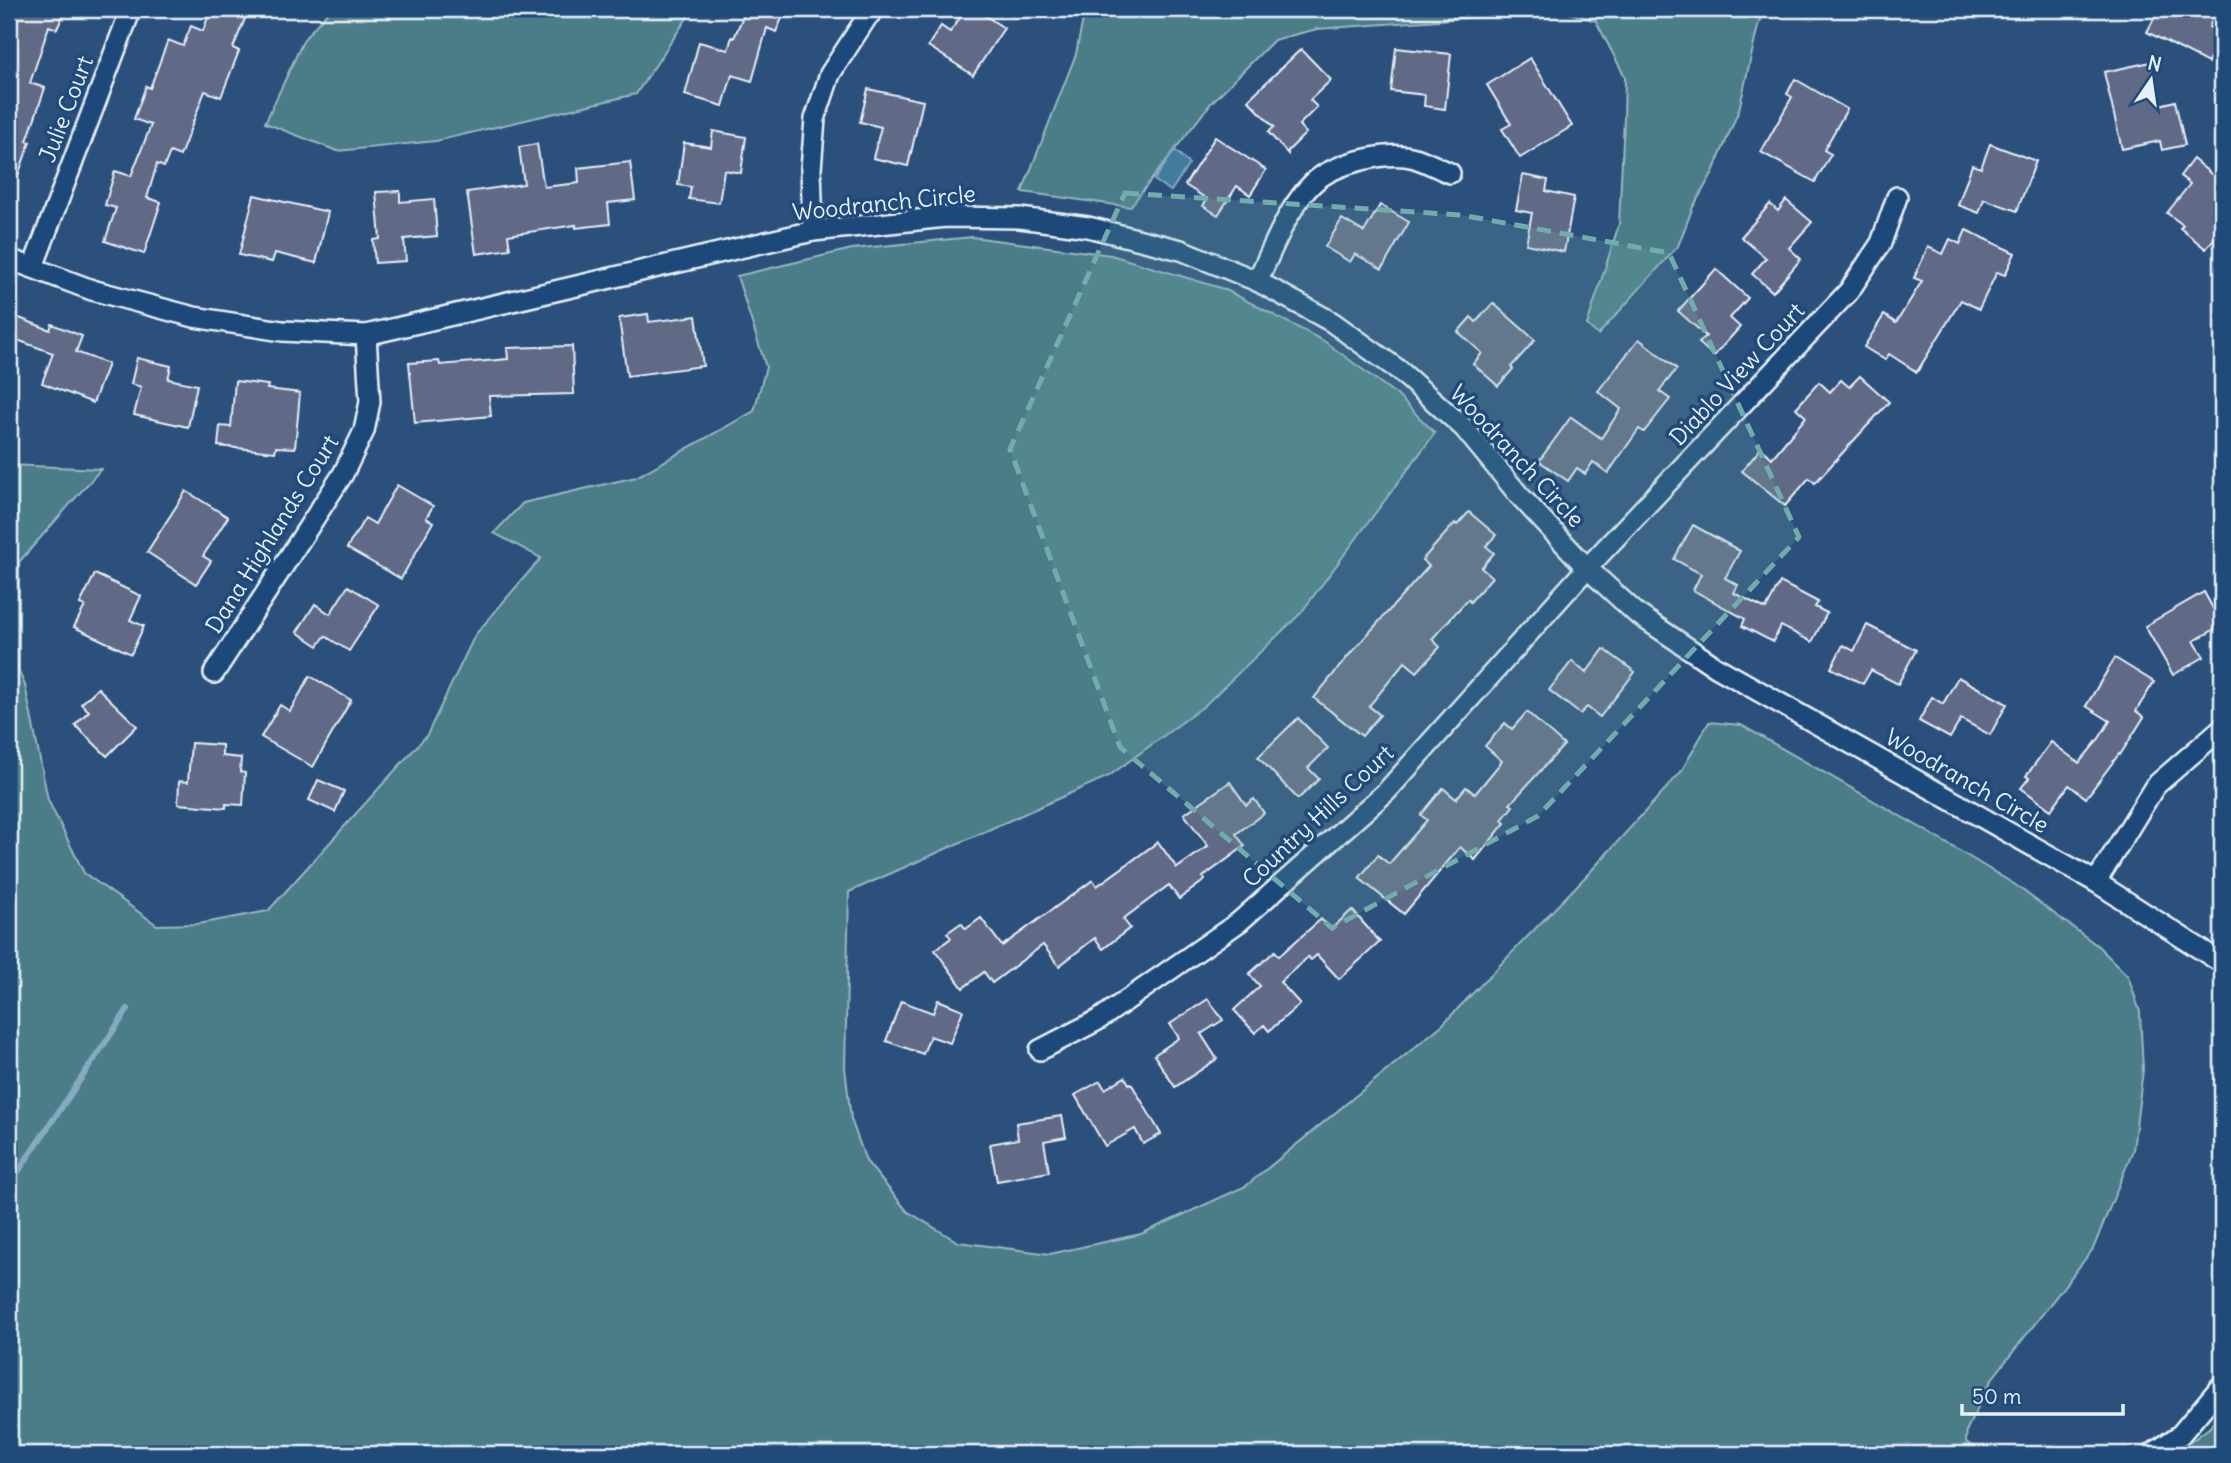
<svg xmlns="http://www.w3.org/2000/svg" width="2231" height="1463" viewBox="0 0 2231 1463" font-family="Delius,sans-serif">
	<rect width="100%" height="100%" fill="#2c507c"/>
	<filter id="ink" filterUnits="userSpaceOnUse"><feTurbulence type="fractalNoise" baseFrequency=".0143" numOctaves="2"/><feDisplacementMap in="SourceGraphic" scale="14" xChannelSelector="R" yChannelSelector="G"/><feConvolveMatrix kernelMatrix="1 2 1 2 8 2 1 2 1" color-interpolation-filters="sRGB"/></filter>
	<g filter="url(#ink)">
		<!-- green -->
		<g fill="#4b7d89" stroke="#9ab7c0" stroke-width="2">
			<polygon points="330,9 693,9 636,94 436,141 337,151 265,123 304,39"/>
			<polygon points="1085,9 1764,9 1758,26 1739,110 1713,172 1693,207 1678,246 1598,335 1587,325 1619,224 1624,118 1625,77 1596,21 1563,11 1317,29 1274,40 1212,102 1130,207 1022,192 1076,54"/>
			<polygon points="972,237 1111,255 1224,289 1324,341 1397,395 1435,433 1300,614 1204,706 1109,776 849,892 845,1067 851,1119 866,1161 907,1211 958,1242 1050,1254 1141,1234 1246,1186 1442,1025 1590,872 1681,772 1709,722 1741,725 1923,829 2014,884 2098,946 2128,976 2140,1012 2143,1070 2133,1150 2093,1249 1992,1379 1967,1429 1966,1442 1984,1454 9,1454 9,465 101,469 19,562 19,672 25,685 48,800 84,873 157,925 198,924 268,911 427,735 475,635 541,558 494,533 523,503 636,477 754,411 766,367 737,276 852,249"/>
			<polygon points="2222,1410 2222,1454 2175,1454 2210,1427"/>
		</g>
		<!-- water -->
		<polygon fill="#437b9c" stroke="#85aac1" stroke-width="2" points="1175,150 1189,164 1171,191 1154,180"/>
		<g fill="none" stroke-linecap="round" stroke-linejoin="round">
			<!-- stream -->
			<polyline stroke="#85aac1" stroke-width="6" points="9,1185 128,1009"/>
		</g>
		<!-- building -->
		<g fill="#616986" stroke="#e8f1f8" stroke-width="2">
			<polygon points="12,9 66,9 57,29 49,26 30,83 45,88 27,141 30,142 11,195 9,195 9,27 16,11"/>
			<polygon points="211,9 249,9 233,48 239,51 221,97 205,91 180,156 170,152 164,167 157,164 147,198 161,202 144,254 105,241 116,208 105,205 115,171 131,176 151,125 134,119 146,86 150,88 168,40 183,46 191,26 203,31"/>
			<polygon points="746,9 786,9 776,32 767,28 752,81 732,75 723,106 685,95 699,42 728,50 732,37 734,38"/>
			<polygon points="966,9 975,9 1004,28 973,75 928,46 941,26 950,32"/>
			<polygon points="2159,9 2218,9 2209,27 2222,34 2208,63 2147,32"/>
			<polygon points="1396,48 1451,54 1445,109 1424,106 1425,95 1391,91"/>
			<polygon points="1301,49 1331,80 1310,100 1317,107 1299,125 1306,133 1288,151 1288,154 1268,132 1274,127 1248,100"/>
			<polygon points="1530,58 1572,126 1520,158 1502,129 1511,124 1487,85"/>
			<polygon points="2151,62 2160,105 2175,101 2185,145 2162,150 2160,141 2122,149 2104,72"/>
			<polygon points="1795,79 1847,109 1824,150 1831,154 1815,182 1761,152 1792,97 1787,94"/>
			<polygon points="868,89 923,101 908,166 873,158 881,127 860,122"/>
			<polygon points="713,131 746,137 741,173 724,170 719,203 689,199 691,187 678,185 684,143 711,147"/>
			<polygon points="1215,137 1266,170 1250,195 1237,186 1218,215 1203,206 1207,199 1185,185"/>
			<polygon points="537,144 544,187 579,183 578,168 630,162 635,200 608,203 610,224 576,228 576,225 508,235 510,249 476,254 467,192 524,184 519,147"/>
			<polygon points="1990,144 2036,161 2017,211 1984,199 1979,213 1958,205 1972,165 1981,168"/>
			<polygon points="2193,159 2222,183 2222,228 2206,249 2180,228 2183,225 2167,213 2190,184 2180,176"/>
			<polygon points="1523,175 1548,180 1546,191 1574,197 1564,252 1526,244 1532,213 1516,210"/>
			<polygon points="400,191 400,202 434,199 437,236 404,239 406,261 375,263 373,240 380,239 376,192"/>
			<polygon points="254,195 328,212 316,263 275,253 272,262 239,255"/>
			<polygon points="1786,200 1812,222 1789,248 1801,259 1773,292 1752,274 1766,258 1741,237 1770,204 1778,211"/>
			<polygon points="1380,205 1409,222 1382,269 1355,254 1350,262 1325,247 1342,219 1364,232"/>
			<polygon points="1966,230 2015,253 2005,275 1997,272 1979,309 1961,300 1917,372 1889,354 1885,360 1864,347 1884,315 1896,323 1922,281 1914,278 1928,247 1943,254 1950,239 1960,244"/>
			<polygon points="1716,269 1748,298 1730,318 1740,327 1714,356 1699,343 1706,336 1678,311"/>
			<polygon points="1493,303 1535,340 1511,367 1513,369 1498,386 1473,364 1482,353 1458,332 1471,317 1476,322"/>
			<polygon points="9,314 50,330 52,324 82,336 76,352 108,364 93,403 42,383 53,353 9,337"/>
			<polygon points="648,314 649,322 696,316 703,366 627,376 619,318"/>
			<polygon points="1639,339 1677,369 1659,391 1670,399 1644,432 1639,429 1608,473 1593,462 1585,474 1577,468 1568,481 1539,461 1571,417 1601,438 1621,409 1598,391"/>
			<polygon points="572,346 574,394 489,396 491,416 415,423 409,363 439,361 440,365 508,359 507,348"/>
			<polygon points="137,358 171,366 168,379 197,385 188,427 134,415 141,387 131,384"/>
			<polygon points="1860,376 1889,402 1815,483 1809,478 1785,506 1742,471 1761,448 1772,458 1806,417 1796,408 1819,382 1830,392 1841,380 1849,387"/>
			<polygon points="235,381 268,385 267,389 300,393 295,448 276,447 275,452 218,446 220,426 231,427"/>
			<polygon points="397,485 433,506 426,518 433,522 401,579 347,548 365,518 375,524"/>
			<polygon points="186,491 228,517 203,556 211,561 196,584 147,552"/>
			<polygon points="1469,512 1496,535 1486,546 1494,553 1481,568 1492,577 1470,602 1468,599 1432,639 1440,647 1417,672 1405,662 1369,706 1380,715 1362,736 1314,698 1349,655 1429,566 1422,560 1455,523 1457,525"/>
			<polygon points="1693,525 1740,551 1725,578 1738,585 1734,593 1766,609 1780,582 1818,602 1815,607 1827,613 1812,642 1781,626 1773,642 1742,626 1745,619 1693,590 1701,574 1674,559"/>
			<polygon points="95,574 141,596 130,620 144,626 131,654 74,627 85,606 80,604"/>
			<polygon points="348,586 379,605 349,651 325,636 318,646 297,632 315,604 330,614"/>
			<polygon points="2204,592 2222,625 2194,641 2204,657 2173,675 2145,626"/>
			<polygon points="1867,625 1916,650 1898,684 1871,670 1863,684 1831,668 1843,645 1854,651"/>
			<polygon points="1604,649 1635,672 1600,717 1587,707 1580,714 1549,690 1572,661 1586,673"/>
			<polygon points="2115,658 2154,682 2136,711 2144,717 2120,755 2119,754 2086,798 2069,785 2051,810 2021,788 2029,778 2026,776 2051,742 2079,763 2098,740 2110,721 2086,706"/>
			<polygon points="310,676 351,700 313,767 261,737 280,705 290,711"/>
			<polygon points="1958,677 2007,704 1990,735 1961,719 1950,738 1919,721 1932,697 1943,704"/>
			<polygon points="98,688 137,726 107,756 75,725 89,711 81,704"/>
			<polygon points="1527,712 1564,745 1510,804 1513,806 1502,820 1505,823 1475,860 1460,847 1404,914 1359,878 1378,855 1389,864 1427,820 1421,815 1443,788 1456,799 1466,787 1475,794 1502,761 1485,746 1505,723 1512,729"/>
			<polygon points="1298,718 1328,748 1308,768 1319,779 1298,799 1258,757"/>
			<polygon points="191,743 222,745 222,756 241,758 240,772 245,773 243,805 226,804 226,808 178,804 179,781 188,782"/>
			<polygon points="318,780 344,791 335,812 309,800"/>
			<polygon points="1230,782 1246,805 1254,799 1264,813 1236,834 1245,846 1203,877 1205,880 1179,899 1169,885 1123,919 1130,928 1103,949 1095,938 1059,966 1043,945 992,983 984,972 963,988 935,950 951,938 947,933 961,923 966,929 981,918 1002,946 1093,880 1097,886 1158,842 1177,868 1208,846 1184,814"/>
			<polygon points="1352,910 1380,942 1339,979 1317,955 1311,960 1308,957 1280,982 1300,1004 1269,1031 1264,1025 1255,1033 1234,1010 1260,986 1249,974 1275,951 1279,956 1321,919 1331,929"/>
			<polygon points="1208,999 1223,1020 1201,1034 1217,1059 1175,1087 1154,1055 1179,1038 1170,1024"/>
			<polygon points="938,1000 963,1010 950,1043 930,1036 923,1054 886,1041 901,1001 933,1013"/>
			<polygon points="1125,1077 1129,1084 1131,1083 1161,1134 1143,1144 1135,1129 1105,1146 1075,1095 1100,1081 1105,1089"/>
			<polygon points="1062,1116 1066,1137 1044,1141 1049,1172 997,1181 990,1144 1018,1139 1016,1123"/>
		</g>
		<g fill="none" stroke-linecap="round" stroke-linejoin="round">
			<!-- street casing -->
			<g stroke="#e8f1f8" stroke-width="24">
				<g id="street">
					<polyline points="813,231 811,169 815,119 830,74 867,17 875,9"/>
					<polyline points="9,259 92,290 194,317 282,331 366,335 813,231 946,217 1020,218 1088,227 1181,250 1257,281 1332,322 1400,371 1464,428 1519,495 1587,568 1636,613 1716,667 2096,882 2222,963"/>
					<polyline points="33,267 131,9"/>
					<path d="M1257,281c16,-32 30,-73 56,-98 21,-20 75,-33 102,-25 12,4 23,10 35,15"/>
					<polyline points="214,673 343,474 364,431 370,402 366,335"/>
					<polyline points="2096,882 2155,786 2222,728"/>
					<polyline points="1040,1050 1098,1020 1239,922 1387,791 1587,568 1849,291 1881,243 1897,197"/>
					<polyline points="2152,1454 2180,1435 2222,1385"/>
				</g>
			</g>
			<!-- street -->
			<use href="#street" stroke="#1f4a7a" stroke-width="19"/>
		</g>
	</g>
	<!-- marked area -->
	<path fill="#71adac" fill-opacity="0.2" stroke="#71adac" stroke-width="5" stroke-dasharray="14 9" stroke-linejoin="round" d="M1125,193l336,22 208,38 130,284 -261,279 -206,112 -212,-181 -110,-298z"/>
	<g text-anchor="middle" stroke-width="7" stroke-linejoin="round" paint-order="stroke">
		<!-- street labels -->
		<g font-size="23" fill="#e8f1f8" stroke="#1f4a7a">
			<text transform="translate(66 109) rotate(-69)" y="8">Julie Court</text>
			<text transform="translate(884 203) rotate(-6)" y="8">Woodranch Circle</text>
			<text transform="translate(1737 374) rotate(-47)" y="8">Diablo View Court</text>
			<text transform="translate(1517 456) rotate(47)" y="8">Woodranch Circle</text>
			<text transform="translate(272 534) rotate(-58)" y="8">Dana Highlands Court</text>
			<text transform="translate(1967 781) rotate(30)" y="8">Woodranch Circle</text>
			<text transform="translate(1318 816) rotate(-43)" y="8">Country Hills Court</text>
		</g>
	</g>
	<!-- margin -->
	<rect width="2231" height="1463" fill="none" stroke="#1f4a7a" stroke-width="35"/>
	<rect x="18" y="18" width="2196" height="1428" fill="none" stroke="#e8f1f8" stroke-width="2.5" filter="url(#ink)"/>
	<!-- north arrow -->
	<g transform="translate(2151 80) rotate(13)" stroke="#1f4a7a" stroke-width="5" paint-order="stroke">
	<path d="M0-5L12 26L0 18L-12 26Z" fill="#e8f1f8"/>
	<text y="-10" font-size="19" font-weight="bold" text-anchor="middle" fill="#e8f1f8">N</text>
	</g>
	<!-- scale -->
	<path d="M1962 1404v10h161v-10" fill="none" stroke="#e8f1f8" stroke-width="3.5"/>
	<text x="1972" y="1404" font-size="21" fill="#e8f1f8" stroke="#1f4a7a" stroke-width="5" paint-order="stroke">50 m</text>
</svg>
